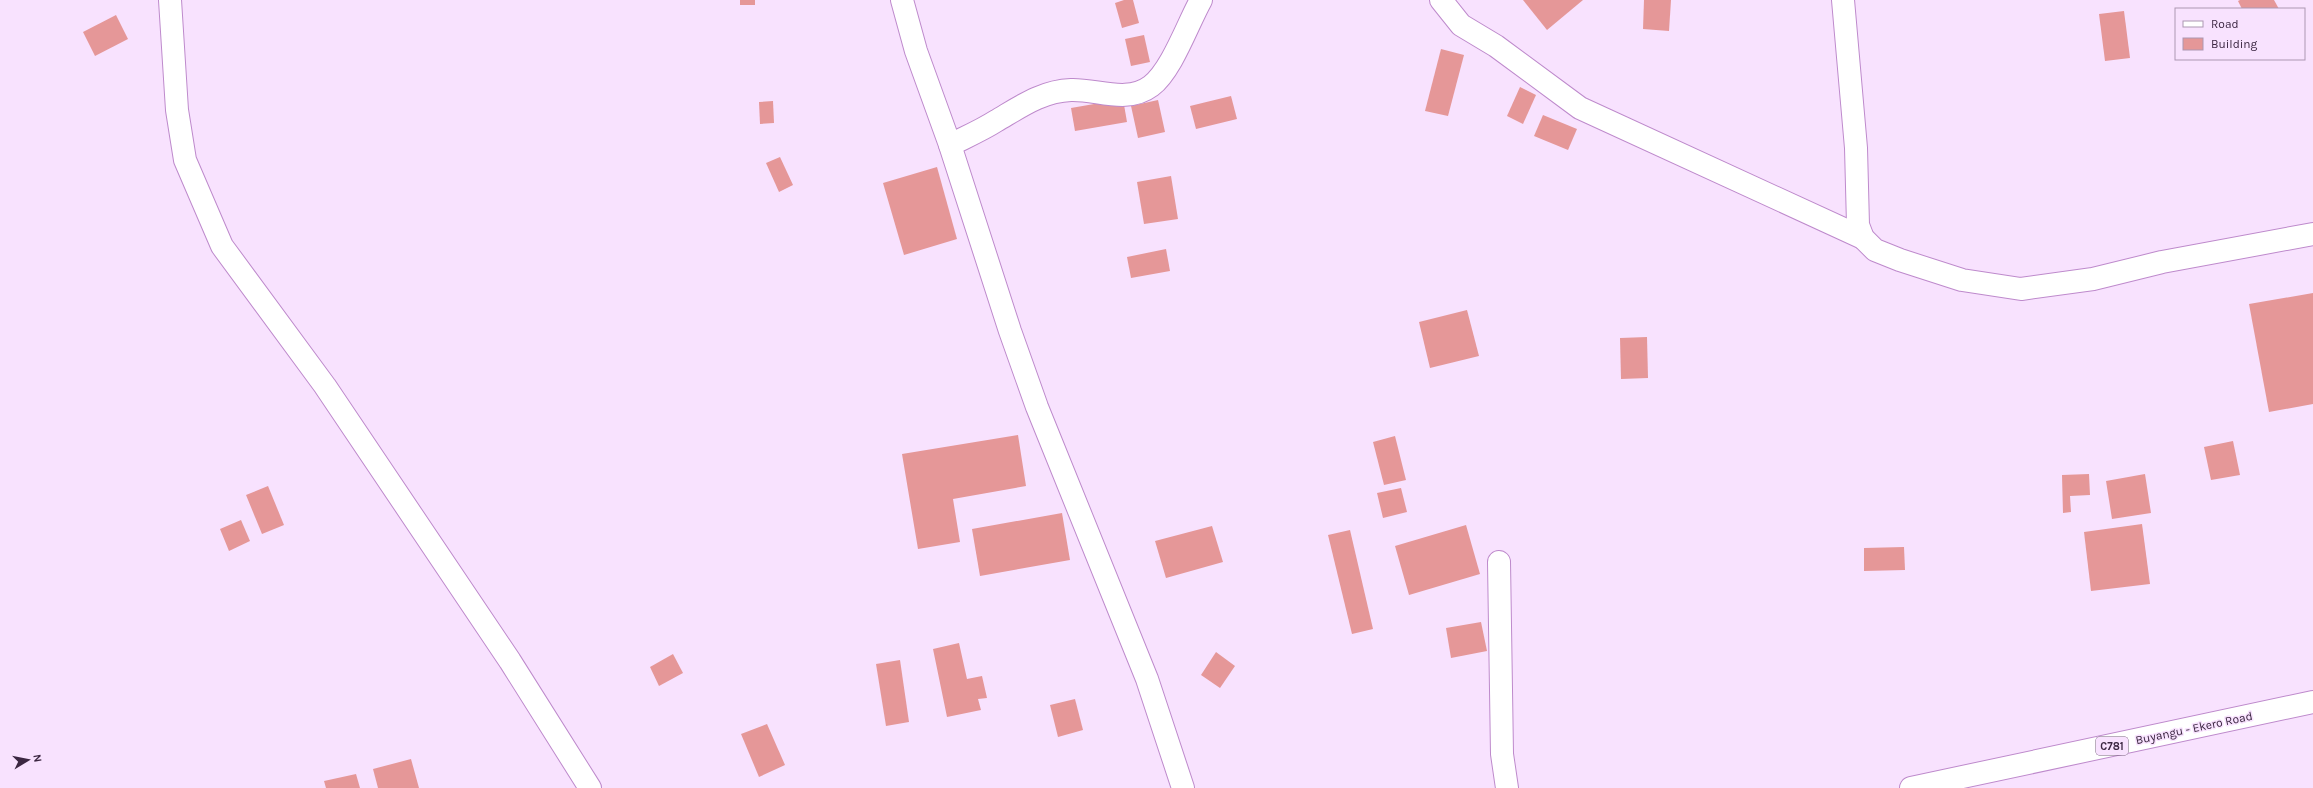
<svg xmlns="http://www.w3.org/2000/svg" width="2313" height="788" viewBox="0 0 2313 788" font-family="Karla,sans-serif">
	<rect width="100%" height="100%" fill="#f8e2fe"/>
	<!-- building -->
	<g fill="#e59798">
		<rect x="740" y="0" width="15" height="5"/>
		<polygon points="1124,0 1133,0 1139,23 1122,28 1115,3"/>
		<polygon points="1523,0 1583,0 1547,30"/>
		<polygon points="1644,0 1671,0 1669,31 1643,29"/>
		<polygon points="2240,0 2274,0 2279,9 2242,9 2238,1"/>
		<polygon points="2124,11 2130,58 2105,61 2099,14"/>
		<polygon points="116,15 128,39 95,56 83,32"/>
		<polygon points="1144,35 1150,62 1131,66 1125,39"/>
		<polygon points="1441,49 1464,55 1448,116 1425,111"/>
		<polygon points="1520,87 1536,95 1523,124 1507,116"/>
		<polygon points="1231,96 1237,119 1196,129 1190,106"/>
		<polygon points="1123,99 1127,122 1075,131 1071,108"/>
		<polygon points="1158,100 1165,132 1138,138 1131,106"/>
		<polygon points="773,101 774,123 760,124 759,102"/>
		<polygon points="1543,115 1577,129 1568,150 1534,136"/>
		<polygon points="780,157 793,185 779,192 766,163"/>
		<polygon points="937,167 957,239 904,255 883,183"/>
		<polygon points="1171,176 1178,219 1144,224 1137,182"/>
		<polygon points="1166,249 1170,271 1131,278 1127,257"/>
		<polygon points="2313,293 2313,404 2269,412 2249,304"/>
		<polygon points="1467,310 1479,356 1430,368 1419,322"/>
		<polygon points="1647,337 1648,378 1621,379 1620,338"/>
		<polygon points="1018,435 1026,486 953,499 960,542 918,549 902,454"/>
		<polygon points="1395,436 1406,480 1384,485 1373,442"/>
		<polygon points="2233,441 2240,475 2211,480 2204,447"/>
		<polygon points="2089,474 2090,495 2070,496 2071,512 2063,513 2062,475"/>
		<polygon points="2145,474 2151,513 2112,519 2106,481"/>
		<polygon points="268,486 284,525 262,534 246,495"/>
		<polygon points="1401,488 1407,512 1383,518 1377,493"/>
		<polygon points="1062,513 1070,560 980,576 972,529"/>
		<polygon points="241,520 250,541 229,551 220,529"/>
		<polygon points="2142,524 2150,584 2091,591 2084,532"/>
		<polygon points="1466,525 1480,574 1409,595 1395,546"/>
		<polygon points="1212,526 1223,562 1166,578 1155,541"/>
		<polygon points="1350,530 1373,629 1352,634 1328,535"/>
		<polygon points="1904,547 1905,570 1864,571 1864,548"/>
		<polygon points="1481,622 1487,651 1451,658 1446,628"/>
		<polygon points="959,643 967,679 982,676 987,698 978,699 981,710 947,717 933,649"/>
		<polygon points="1216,652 1235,666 1220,688 1201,675"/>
		<polygon points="673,654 683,673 659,686 650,667"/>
		<polygon points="900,660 909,722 886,726 876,664"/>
		<polygon points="1075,699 1083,730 1058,737 1050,705"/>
		<polygon points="767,724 785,765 759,777 741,734"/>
		<polygon points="411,759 419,788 378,788 373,769"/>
		<polygon points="356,774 360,788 326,788 324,781"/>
	</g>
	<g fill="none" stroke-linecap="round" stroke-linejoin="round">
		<!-- street casing -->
		<g stroke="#be8acc" stroke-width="24">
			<g id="street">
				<polyline points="170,0 177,110 185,160 222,246 325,386 510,661 590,788"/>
				<polyline points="902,0 916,51 950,145 1010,331 1037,407 1147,679 1183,788"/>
				<polyline points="1441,0 1461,25 1496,46 1580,108 1863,238"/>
				<polyline points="1843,0 1856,148 1858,225 1863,238 1875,250 1900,260 1962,280 2021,289 2093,279 2162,262 2313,234"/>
				<path d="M950,145c16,-8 32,-15 46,-24 24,-14 46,-30 75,-31 26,-1 56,14 80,-4 21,-16 37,-63 50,-86"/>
				<polyline points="1499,562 1502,754 1507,788"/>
			</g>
		</g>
		<!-- primary casing -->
		<g stroke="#be8acc" stroke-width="24">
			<polyline id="primary" points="1911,788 2313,702"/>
		</g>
		<!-- street -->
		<use href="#street" stroke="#fff" stroke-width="22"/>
		<!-- primary -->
		<use href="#primary" stroke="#fff" stroke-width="22"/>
	</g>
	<g text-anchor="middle" stroke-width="3" stroke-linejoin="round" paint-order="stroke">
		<!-- shield labels -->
		<rect fill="#f8e2fe" stroke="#745e7a" stroke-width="1" x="2096" y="737" width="32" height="18" rx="3"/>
		<g font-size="11" font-weight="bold" fill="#3b2641">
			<text x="2112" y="750">C781</text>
		</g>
		<!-- street labels -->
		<g font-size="12" fill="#3b2641" stroke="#f8e2fe">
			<text transform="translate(2194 728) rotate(-12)" y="4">Buyangu - Ekero Road</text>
		</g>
	</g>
	<!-- legend -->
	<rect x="2175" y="8" width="130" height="52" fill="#f8e2fe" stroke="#ac97b2"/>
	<rect x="2183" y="21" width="20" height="6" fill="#ffffff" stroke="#ac97b2"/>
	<text x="2211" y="28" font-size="12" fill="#3b2641">Road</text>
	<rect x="2183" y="38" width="20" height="12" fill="#e59798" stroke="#ac97b2"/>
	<text x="2211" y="48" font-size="12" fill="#3b2641">Building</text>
	<!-- north arrow -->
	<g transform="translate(28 760) rotate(80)" stroke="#f8e2fe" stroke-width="3" paint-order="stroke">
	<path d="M0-3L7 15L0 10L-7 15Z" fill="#3b2641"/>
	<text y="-6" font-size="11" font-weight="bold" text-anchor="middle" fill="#3b2641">N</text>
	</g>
</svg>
